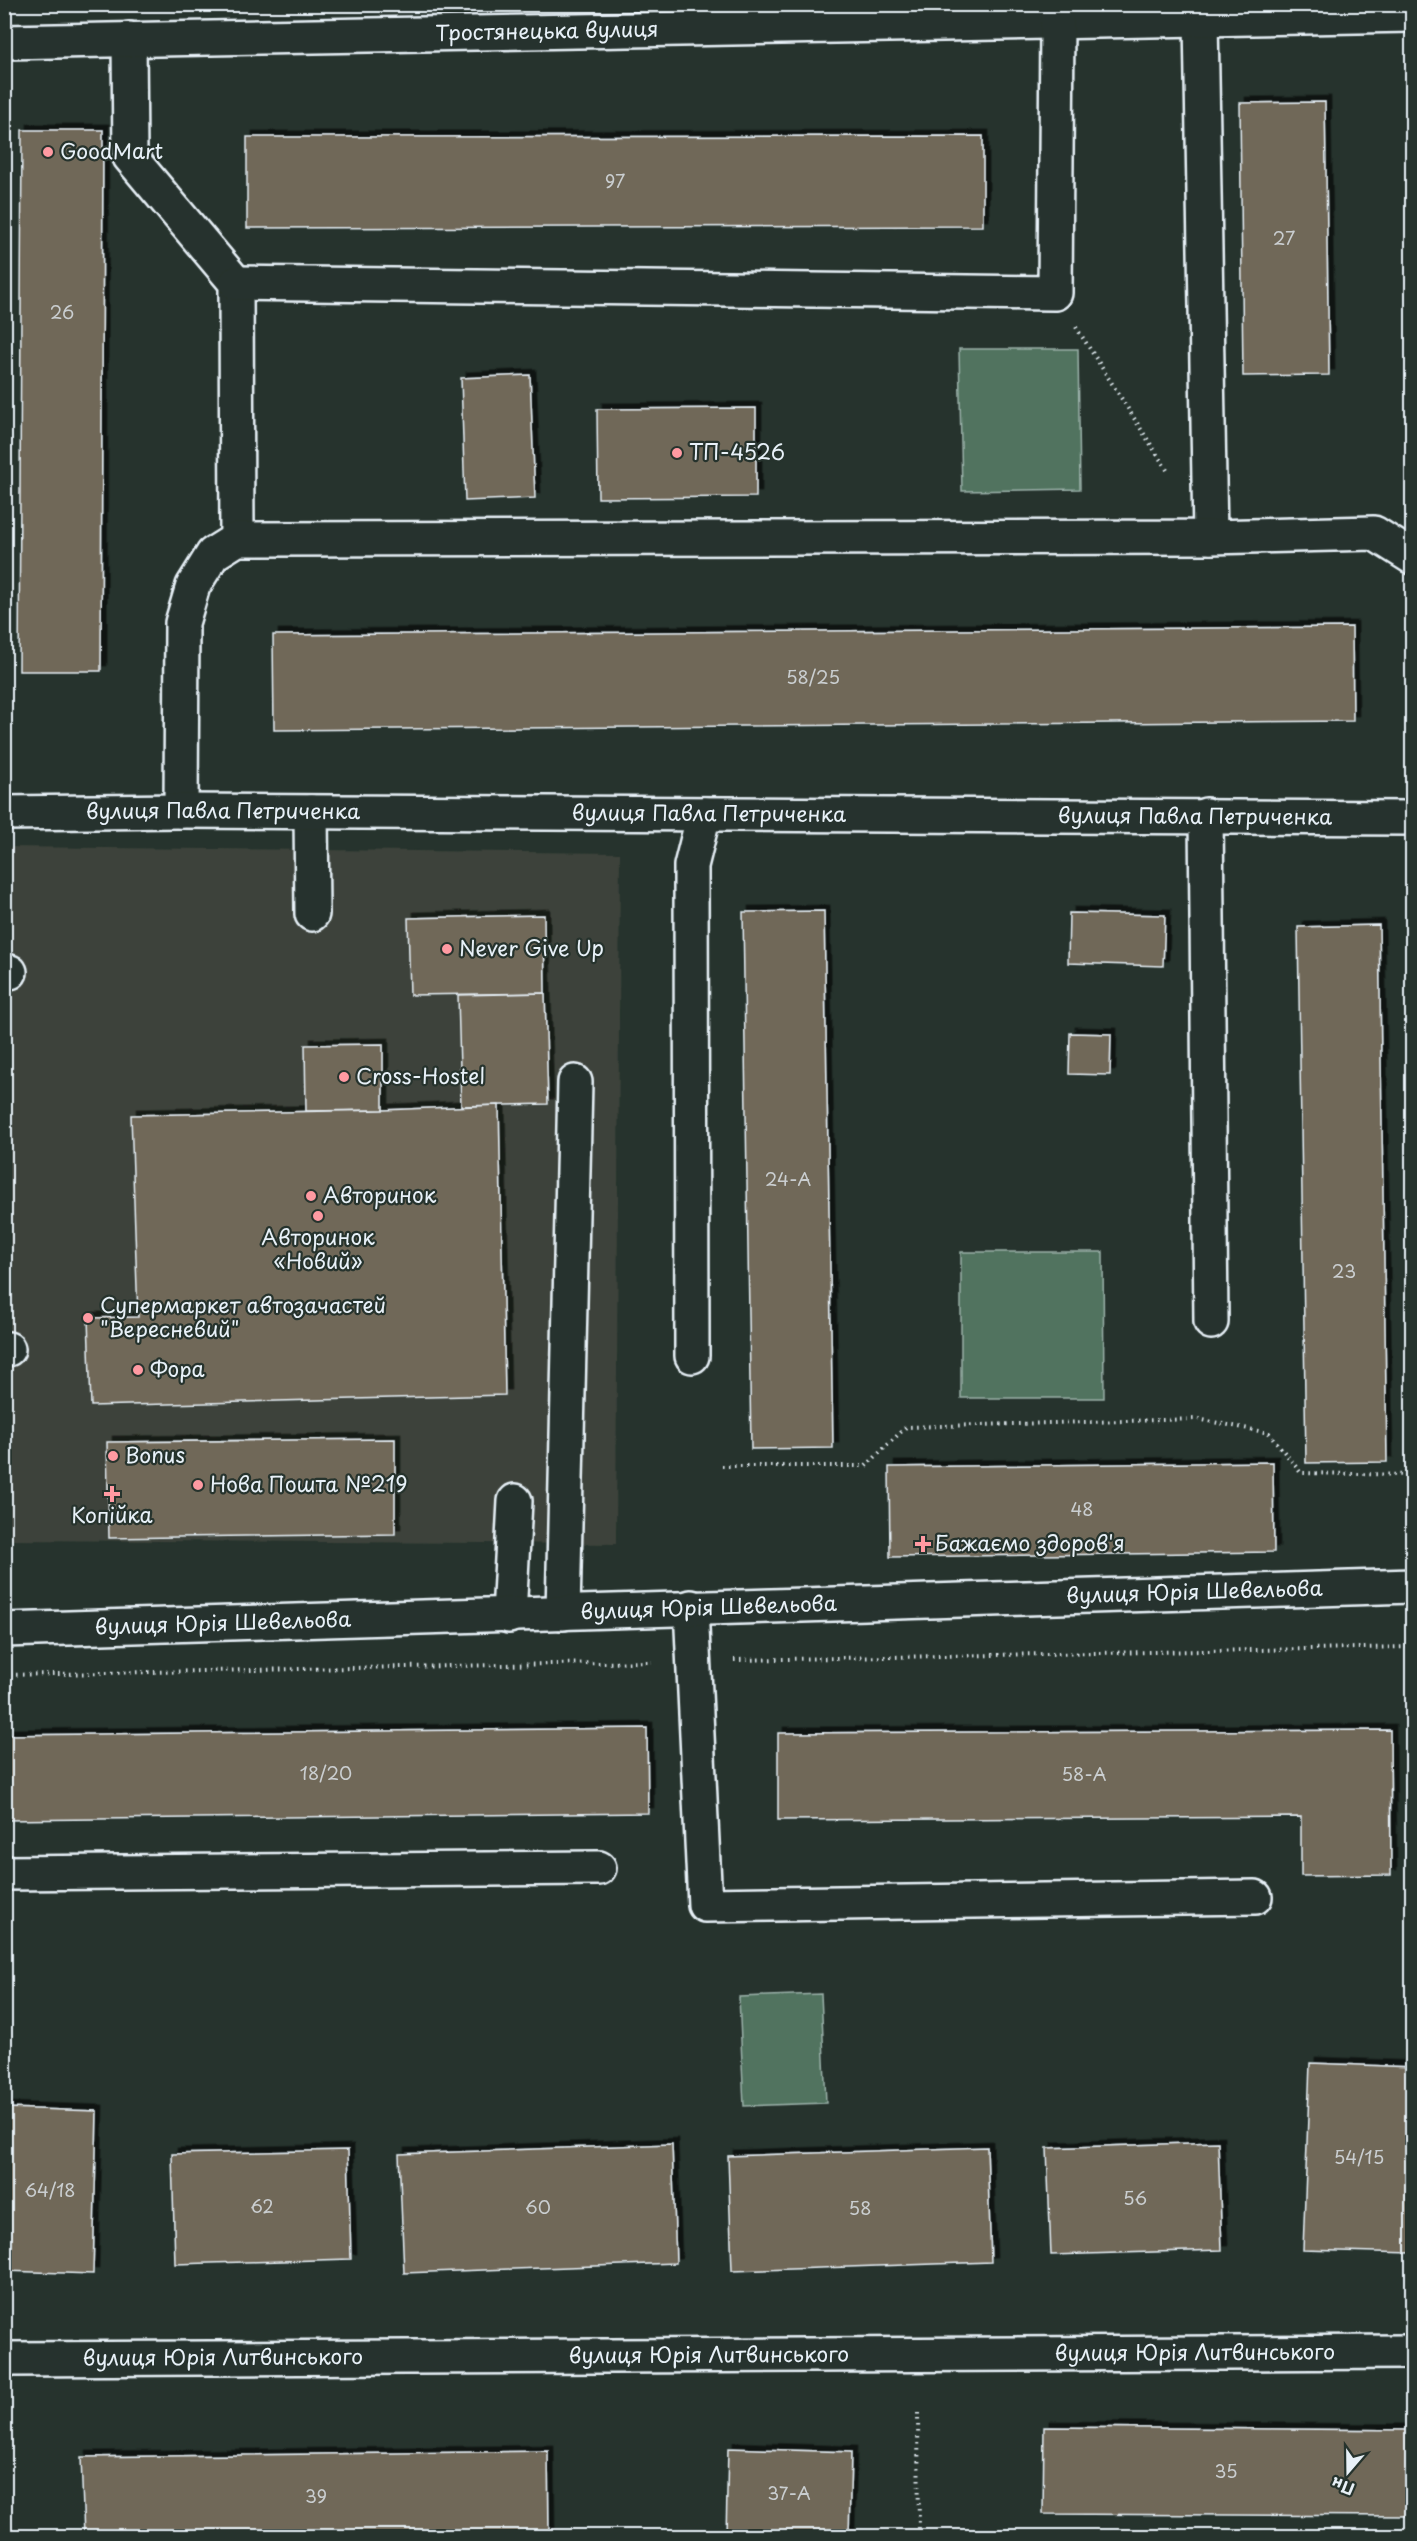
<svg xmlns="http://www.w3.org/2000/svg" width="1417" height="2541" viewBox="0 0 1417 2541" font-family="'Playpen Sans',sans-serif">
	<defs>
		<filter id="shadow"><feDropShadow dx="5.5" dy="-5.5" stdDeviation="0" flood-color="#0009"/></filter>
	</defs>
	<rect width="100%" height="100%" fill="#26332d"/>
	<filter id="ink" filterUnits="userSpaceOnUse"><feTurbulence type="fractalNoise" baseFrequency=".0167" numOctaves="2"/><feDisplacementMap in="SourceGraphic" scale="12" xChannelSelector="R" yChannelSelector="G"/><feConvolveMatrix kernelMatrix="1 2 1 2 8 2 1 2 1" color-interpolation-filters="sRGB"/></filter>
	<g filter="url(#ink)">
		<!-- built -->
		<polygon fill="#3c433a" points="5,847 620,853 616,1544 5,1540"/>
		<!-- green -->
		<g fill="#51735e" stroke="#9cb2ab" stroke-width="1.5">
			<polygon points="959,349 1078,349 1080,489 962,491"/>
			<polygon points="961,1252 1103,1252 1104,1398 961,1398"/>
			<polygon points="821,1994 826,2103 744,2106 739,1997"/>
		</g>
		<!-- building -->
		<g fill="#706758" stroke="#e8f1f8" stroke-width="1.5" filter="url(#shadow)">
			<polygon points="1325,102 1329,375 1243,376 1240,103"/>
			<polygon points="22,130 103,130 101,671 19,671"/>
			<polygon points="983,136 983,226 247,228 247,137"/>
			<polygon points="530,375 535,498 465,501 461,378"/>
			<polygon points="756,408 756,497 598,498 597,409"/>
			<polygon points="1352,627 1353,721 274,730 273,635"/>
			<polygon points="824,911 833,1448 751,1449 743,912"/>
			<polygon points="1069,913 1165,915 1163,966 1068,963"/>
			<polygon points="544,915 545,993 410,995 408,918"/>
			<polygon points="1379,925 1387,1462 1306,1463 1298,927"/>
			<polygon points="545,993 548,1104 461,1106 458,995"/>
			<polygon points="1070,1033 1111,1034 1110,1075 1069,1074"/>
			<polygon points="383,1044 383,1110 306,1111 305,1045"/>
			<polygon points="499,1105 505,1395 91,1406 88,1318 138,1317 131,1115 383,1110"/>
			<polygon points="395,1439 395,1534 109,1538 107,1442"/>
			<polygon points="1273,1462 1274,1552 890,1557 889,1467"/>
			<polygon points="647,1728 648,1813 4,1820 4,1735"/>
			<polygon points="1390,1730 1391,1875 1301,1876 1301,1817 778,1820 778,1733"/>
			<polygon points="1310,2063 1412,2067 1412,2253 1303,2250"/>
			<polygon points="4,2108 97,2111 93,2274 4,2271"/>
			<polygon points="1218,2142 1222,2250 1051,2255 1047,2148"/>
			<polygon points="672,2144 676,2263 404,2273 399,2154"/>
			<polygon points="987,2147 991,2262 732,2271 728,2156"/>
			<polygon points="348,2150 351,2259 175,2264 172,2154"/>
			<polygon points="1044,2427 1409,2430 1409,2516 1043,2514"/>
			<polygon points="728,2448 851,2452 849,2536 726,2536"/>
			<polygon points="548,2451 549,2536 84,2536 81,2457"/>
		</g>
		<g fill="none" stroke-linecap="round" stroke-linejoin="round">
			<!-- minor casing -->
			<g stroke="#e8f1f8" stroke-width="38">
				<g id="minor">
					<polyline points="1201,20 1210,537"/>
					<polyline points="129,39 130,157 236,283 237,539"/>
					<path id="s1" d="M4,42l1408,-27"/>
					<polyline points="236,283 1055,293 1057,23"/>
					<polyline points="181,811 182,623 193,586 213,554 237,539 1210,537 1374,533 1412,557"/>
					<polyline points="311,812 312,914"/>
					<path id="s2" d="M4,813l177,-2 1231,7"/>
					<polyline points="1206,815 1211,1322"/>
					<polyline points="4,972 10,972"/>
					<polyline points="4,1349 8,1349"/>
					<polyline points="692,1356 691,866 704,814"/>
					<polyline points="691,1607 705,1905 1255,1897"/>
					<polyline points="563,1613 575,1082"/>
					<polyline points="509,1616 515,1501"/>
					<path id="s3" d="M4,1630c470,-13 939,-31 1408,-44"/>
					<polyline points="4,1873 599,1868"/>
					<path id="s4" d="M4,2359l1408,-7"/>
				</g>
			</g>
			<!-- path -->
			<g stroke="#e8f1f8" stroke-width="4" stroke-dasharray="1.5 4.5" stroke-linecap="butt">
				<polyline points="1076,327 1167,470"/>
				<polyline points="722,1466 866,1466 906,1427 1198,1419 1269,1433 1301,1473 1412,1475"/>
				<polyline points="734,1660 1412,1647"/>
				<polyline points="4,1675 652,1662"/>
				<polyline points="918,2413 919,2536"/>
			</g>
			<!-- minor -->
			<use href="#minor" stroke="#26332d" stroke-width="33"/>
		</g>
	</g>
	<!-- markers -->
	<g fill="#ff9aa2" stroke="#26332d" stroke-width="2">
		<circle cx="48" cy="152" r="6"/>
		<circle cx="677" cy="453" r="6"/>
		<circle cx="447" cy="949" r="6"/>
		<circle cx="344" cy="1077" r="6"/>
		<circle cx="311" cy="1196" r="6"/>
		<circle cx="318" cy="1216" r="6"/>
		<circle cx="88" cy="1318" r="6"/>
		<circle cx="138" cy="1370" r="6"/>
		<circle cx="113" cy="1456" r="6"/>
		<circle cx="198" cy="1485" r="6"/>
		<path d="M109 1485h6v6h6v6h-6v6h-6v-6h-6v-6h6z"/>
		<path d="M920 1535h6v6h6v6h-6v6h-6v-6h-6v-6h6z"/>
	</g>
	<g text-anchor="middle" stroke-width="4.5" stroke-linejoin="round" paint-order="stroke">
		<!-- number labels -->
		<g font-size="18" fill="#caced0">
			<text x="615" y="188">97</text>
			<text x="1284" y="245">27</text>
			<text x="62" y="319">26</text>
			<text x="813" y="684">58/25</text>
			<text x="788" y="1186">24-А</text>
			<text x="1344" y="1278">23</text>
			<text x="1082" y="1516">48</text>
			<text x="326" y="1780">18/20</text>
			<text x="1084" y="1781">58-А</text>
			<text x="1359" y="2164">54/15</text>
			<text x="50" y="2197">64/18</text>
			<text x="1135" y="2205">56</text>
			<text x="262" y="2213">62</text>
			<text x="538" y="2214">60</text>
			<text x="860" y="2215">58</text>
			<text x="1226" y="2478">35</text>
			<text x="789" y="2500">37-А</text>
			<text x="316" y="2503">39</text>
		</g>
		<!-- street labels -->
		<g font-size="21" fill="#e8f1f8" stroke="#26332d">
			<text dy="7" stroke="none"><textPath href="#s1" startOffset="543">Тростянецька вулиця</textPath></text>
			<text dy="7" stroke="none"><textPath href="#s2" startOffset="219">вулиця Павла Петриченка</textPath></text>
			<text dy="7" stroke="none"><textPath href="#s2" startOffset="705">вулиця Павла Петриченка</textPath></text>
			<text dy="7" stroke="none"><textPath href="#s2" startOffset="1191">вулиця Павла Петриченка</textPath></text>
			<text dy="7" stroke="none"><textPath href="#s3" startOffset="1191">вулиця Юрія Шевельова</textPath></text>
			<text dy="7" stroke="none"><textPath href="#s3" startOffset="705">вулиця Юрія Шевельова</textPath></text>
			<text dy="7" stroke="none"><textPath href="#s3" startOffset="219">вулиця Юрія Шевельова</textPath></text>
			<text dy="7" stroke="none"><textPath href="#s4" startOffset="1191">вулиця Юрія Литвинського</textPath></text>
			<text dy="7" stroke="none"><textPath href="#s4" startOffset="705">вулиця Юрія Литвинського</textPath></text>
			<text dy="7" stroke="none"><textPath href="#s4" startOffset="219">вулиця Юрія Литвинського</textPath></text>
		</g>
		<!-- poi labels -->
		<g font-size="21" fill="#e8f1f8" stroke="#26332d" text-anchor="start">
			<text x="60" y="159">GoodMart</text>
			<text x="689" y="460">ТП-4526</text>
			<text x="459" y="956">Never Give Up</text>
			<text x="356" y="1084">Cross-Hostel</text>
			<text x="323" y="1203">Авторинок</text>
			<text x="318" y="1245" text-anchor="middle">Авторинок<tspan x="318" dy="24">«Новий»</tspan></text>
			<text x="100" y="1313">Супермаркет автозачастей<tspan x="100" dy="24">"Вересневий"</tspan></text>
			<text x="150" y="1377">Фора</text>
			<text x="125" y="1463">Bonus</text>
			<text x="210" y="1492">Нова Пошта №219</text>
			<text x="112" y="1523" text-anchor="middle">Копійка</text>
			<text x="935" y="1551">Бажаємо здоров'я</text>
		</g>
	</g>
	<!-- margin -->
	<rect width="1417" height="2541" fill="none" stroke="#26332d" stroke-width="24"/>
	<rect x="12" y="12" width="1393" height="2517" fill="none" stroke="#e8f1f8" stroke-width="2" filter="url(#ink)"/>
	<!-- north arrow -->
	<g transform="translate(1348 2472) rotate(200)" stroke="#26332d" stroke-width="4.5" paint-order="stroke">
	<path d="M0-4.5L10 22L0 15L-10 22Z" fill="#e8f1f8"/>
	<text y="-9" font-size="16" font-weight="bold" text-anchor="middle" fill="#e8f1f8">Пн</text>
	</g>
</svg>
